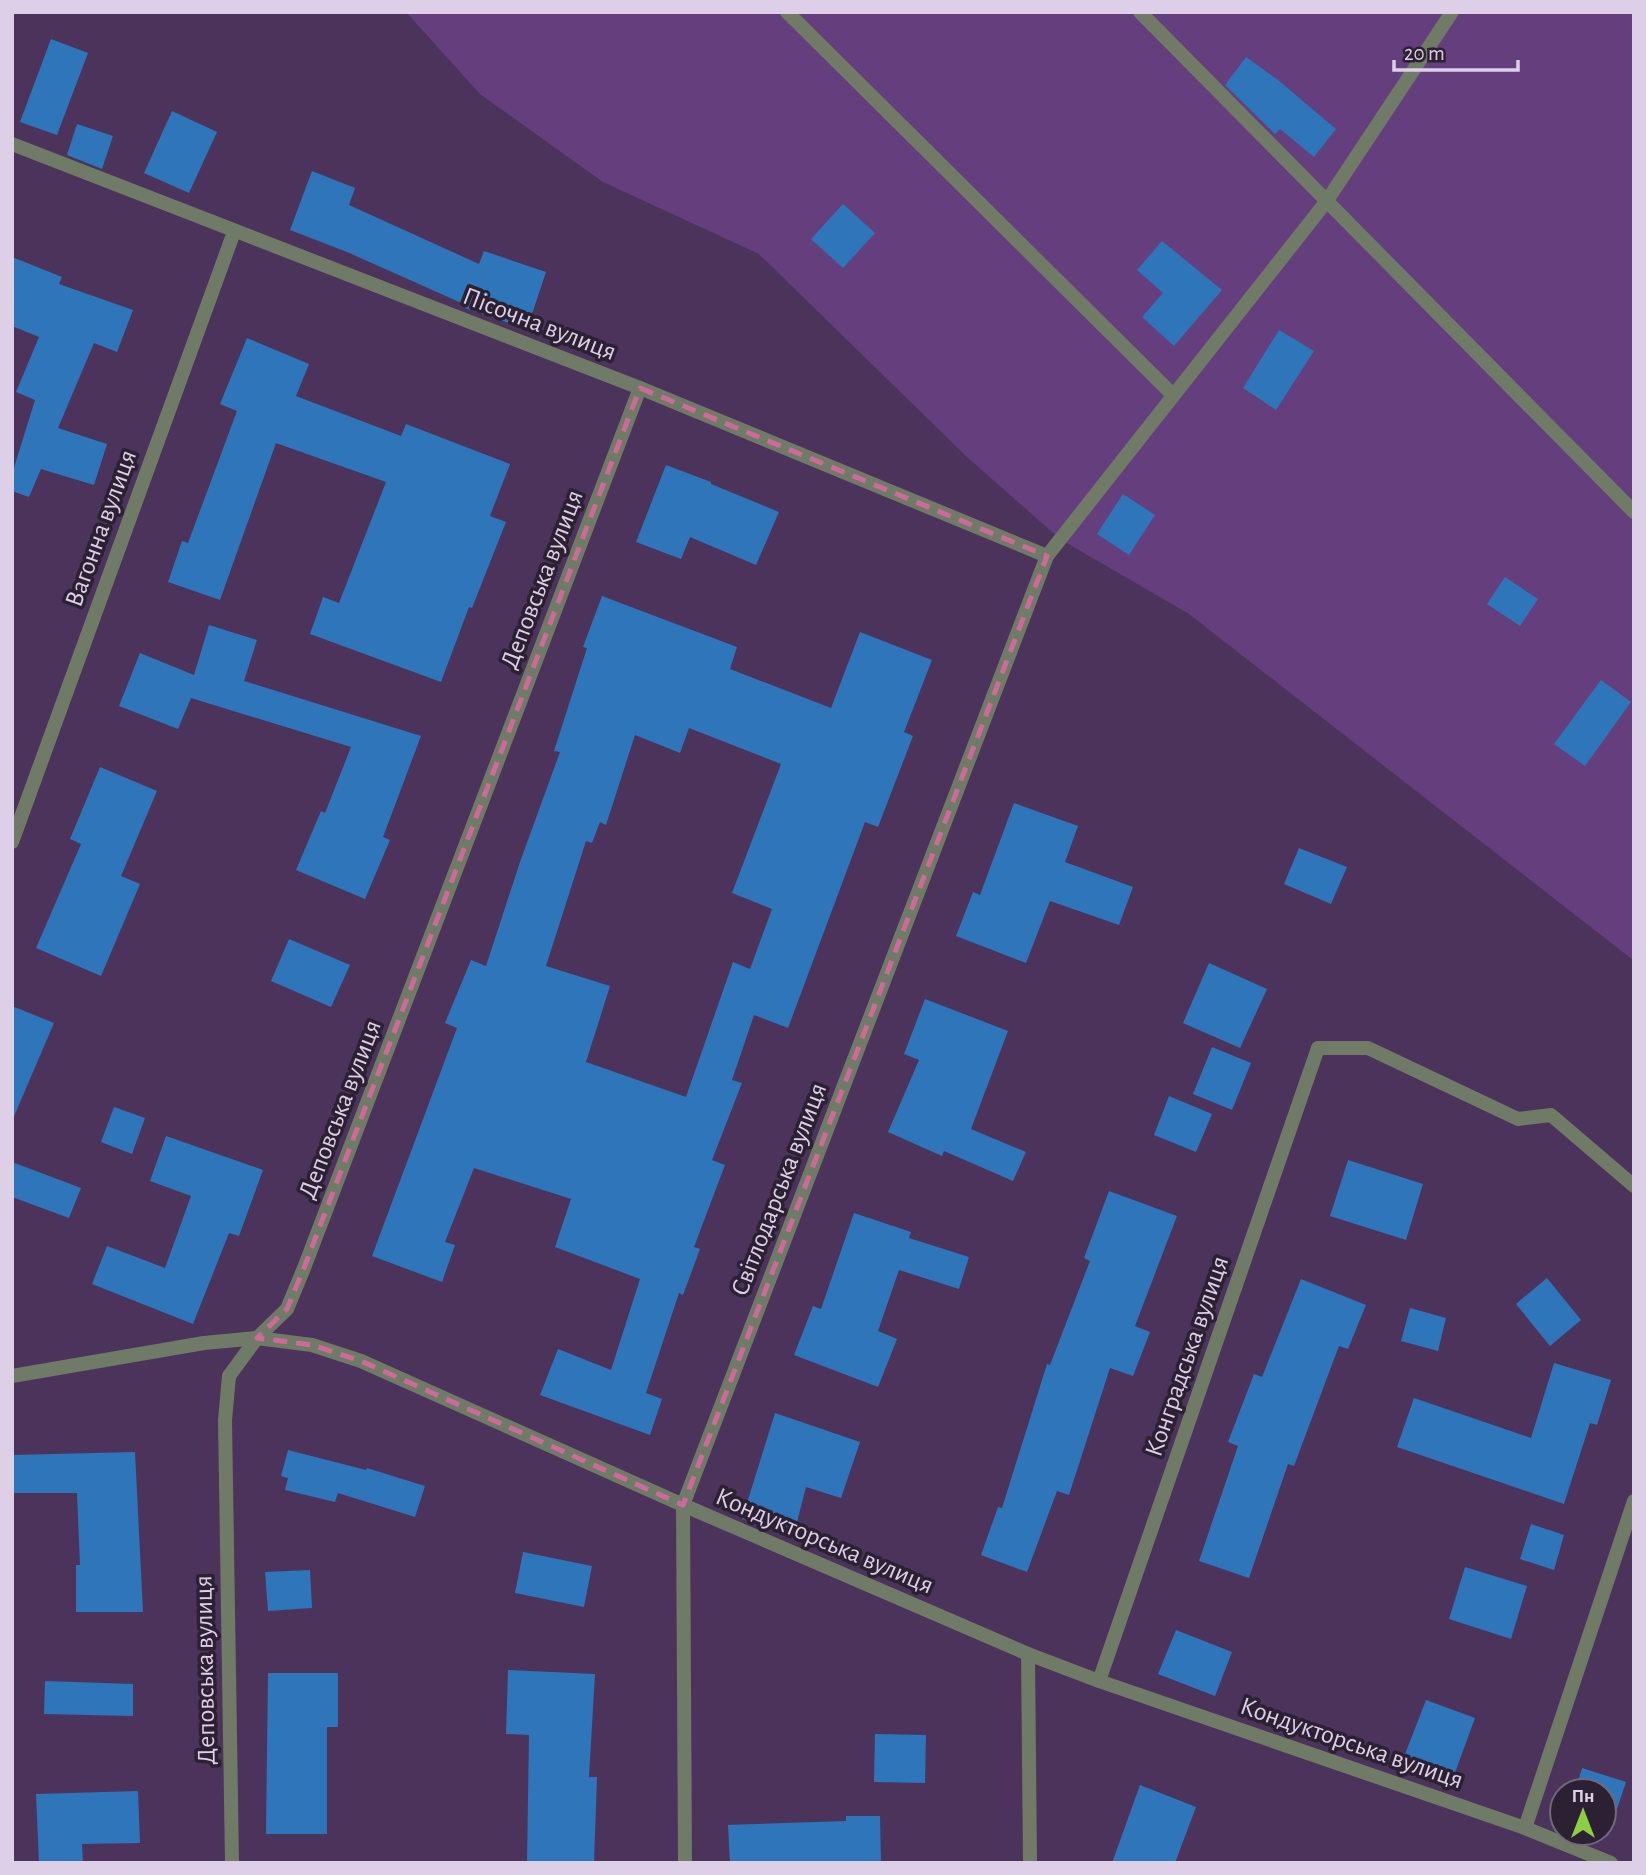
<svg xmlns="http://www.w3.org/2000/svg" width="1646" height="1875" viewBox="0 0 1646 1875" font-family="'Alegreya Sans',sans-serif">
	<rect width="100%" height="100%" fill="#4c335c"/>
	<!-- green -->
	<polygon fill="#653f7d" points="406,12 1634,12 1634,966 1633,960 1189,614 1060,539 966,456 759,254 603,182 480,94"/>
	<!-- building -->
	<g fill="#2f75ba" fill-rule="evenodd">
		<polygon points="51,39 88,53 57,135 20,122"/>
		<polygon points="1246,57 1278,80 1336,129 1314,157 1280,129 1275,134 1225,85"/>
		<polygon points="172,111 217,132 189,193 144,173"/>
		<polygon points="77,124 113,136 102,169 67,155"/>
		<polygon points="312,171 355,188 349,205 479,264 484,251 546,272 527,329 465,308 466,305 347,252 290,230"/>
		<polygon points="843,204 875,233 843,268 811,239"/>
		<polygon points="1162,241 1222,290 1174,346 1142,317 1163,293 1137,270"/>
		<polygon points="12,257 62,277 59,284 133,310 117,352 94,343 58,428 107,444 94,485 41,469 29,497 12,491 12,474 35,400 16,392 39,337 12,326"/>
		<polygon points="1279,330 1314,351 1276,410 1243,388"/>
		<polygon points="247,338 309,364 296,396 401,436 406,424 510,464 490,516 506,522 472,608 469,607 441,682 310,634 323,597 339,603 386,482 276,443 220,600 168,582 182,541 188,543 237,411 220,404"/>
		<polygon points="666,465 711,482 711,484 779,512 756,565 690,537 681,559 636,542"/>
		<polygon points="1123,494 1155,515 1129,555 1097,534"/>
		<polygon points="1505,577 1538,599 1520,626 1487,604"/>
		<path d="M602,596l135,51 -7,22 101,39 29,-76 72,28 -28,72 9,4 -35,91 -13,-5 -77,206 -34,-13 -22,65 10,3 -30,77 13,5 -31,82 6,2 -17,46 -4,-2 -33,100 16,6 -12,36 -110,-40 18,-46 53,21 29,-91 -85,-32 16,-48 -97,-31 -29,74 10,3 -13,37 -70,-26 85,-228 -12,-5 26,-63 15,6 34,-104 40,-110 -6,-1 33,-103 -4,-1zM689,728l92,36 -49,129 40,16 -22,60 -17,-7 -47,135 -100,-35 24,-76 -64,-20 40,-125 6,2 8,-21 6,3 29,-90 45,18z"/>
		<polygon points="209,625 257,640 244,681 421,736 383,837 390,840 365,899 296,870 321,811 325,813 351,747 191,698 178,729 119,706 140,653 194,675"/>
		<polygon points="1601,680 1631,702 1585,766 1554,744"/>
		<polygon points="100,767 157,791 121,876 140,884 101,976 36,948 81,844 70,839"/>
		<polygon points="1014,803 1078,826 1065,862 1133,887 1119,925 1050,901 1026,963 956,936 973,892 980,895"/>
		<polygon points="1299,848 1347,867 1331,904 1284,884"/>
		<polygon points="289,939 350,965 331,1007 271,981"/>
		<polygon points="1209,963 1267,989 1240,1048 1183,1023"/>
		<polygon points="925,999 1008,1031 971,1129 1026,1152 1013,1181 944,1151 942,1156 888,1132 919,1060 904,1054"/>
		<polygon points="12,1006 54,1023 12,1121"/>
		<polygon points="1212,1047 1251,1063 1232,1110 1193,1094"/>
		<polygon points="1169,1096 1212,1114 1196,1152 1154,1135"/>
		<polygon points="114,1107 145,1118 132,1154 101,1142"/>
		<polygon points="166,1136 263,1170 239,1236 229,1233 193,1324 92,1284 107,1246 165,1268 191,1196 150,1181"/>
		<polygon points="1348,1160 1423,1184 1406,1240 1330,1216"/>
		<polygon points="12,1162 81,1188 69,1218 12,1197"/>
		<polygon points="1109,1191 1177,1216 1135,1326 1150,1332 1133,1376 1110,1368 1069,1495 1057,1491 1027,1572 981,1555 998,1507 1002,1508 1047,1364 1050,1365 1090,1261 1084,1258"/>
		<polygon points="854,1213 911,1232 909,1238 969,1257 959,1289 899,1270 878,1331 897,1339 878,1387 794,1355 813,1306 821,1309"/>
		<polygon points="1547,1278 1581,1320 1550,1346 1516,1304"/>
		<polygon points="1301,1279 1366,1305 1348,1349 1339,1346 1294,1466 1288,1464 1249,1578 1199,1561 1238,1446 1228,1442 1254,1374 1262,1377"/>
		<polygon points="1410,1308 1446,1318 1438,1351 1401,1341"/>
		<polygon points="1554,1363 1611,1380 1597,1425 1590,1423 1564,1504 1397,1447 1414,1398 1531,1438"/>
		<polygon points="775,1413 860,1442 841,1498 806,1487 794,1534 742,1519"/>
		<polygon points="288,1450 366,1470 367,1468 425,1486 415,1517 338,1493 335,1502 285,1490 288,1478 281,1476"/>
		<polygon points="135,1452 143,1612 76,1612 76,1565 80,1565 77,1493 12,1493 12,1455"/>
		<polygon points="1531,1524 1564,1535 1554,1570 1520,1559"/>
		<polygon points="523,1552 592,1566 584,1607 515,1593"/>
		<polygon points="1465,1567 1527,1586 1511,1639 1449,1619"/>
		<polygon points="310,1570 312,1608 268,1611 265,1572"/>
		<polygon points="1176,1630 1232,1652 1215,1696 1158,1674"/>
		<polygon points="508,1670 595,1674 589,1777 597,1777 594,1863 527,1863 529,1735 506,1734"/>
		<polygon points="268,1673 338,1673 338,1727 327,1727 327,1834 266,1834"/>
		<polygon points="45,1681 133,1684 133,1716 44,1714"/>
		<polygon points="1426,1700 1475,1718 1452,1781 1402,1762"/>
		<polygon points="875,1734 926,1735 925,1783 874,1782"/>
		<polygon points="1582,1768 1626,1782 1608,1836 1600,1833 1604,1833 1604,1791 1575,1791"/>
		<polygon points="1140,1785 1196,1807 1175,1863 1112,1863"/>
		<polygon points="138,1791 140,1843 82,1844 83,1863 39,1863 36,1794"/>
		<polygon points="846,1816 880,1816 881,1863 730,1863 728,1825 846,1821"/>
	</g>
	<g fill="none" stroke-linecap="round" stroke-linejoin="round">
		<!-- service -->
		<polyline stroke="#6f7b66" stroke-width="14" points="1318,1048 1368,1048 1518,1119 1551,1115 1634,1186"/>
		<!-- minor -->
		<g stroke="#6f7b66" stroke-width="14">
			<polyline points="787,12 1173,395"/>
			<polyline points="1140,12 1634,512"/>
			<polyline points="12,144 640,388 1047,556"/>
			<polyline points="12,842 234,232"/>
			<polyline points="12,1376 204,1343 257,1338 312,1345 361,1361 683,1505 1028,1654 1099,1681 1525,1828 1611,1863"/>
			<polyline points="1028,1654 1030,1863"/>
			<polyline points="1099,1681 1318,1048"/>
			<polyline points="1525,1828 1634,1501"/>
			<polyline points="232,1863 225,1420 229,1376 257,1338 287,1309 304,1268 640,388"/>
			<polyline points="685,1863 683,1505 1047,556 1326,202 1452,12"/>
		</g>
	</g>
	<!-- marked area -->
	<path fill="none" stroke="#ce6a9a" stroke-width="5" stroke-dasharray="14 9" stroke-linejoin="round" d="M640,388l407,168 -364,949 -322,-144 -49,-16 -55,-7 30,-29 17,-41z"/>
	<g text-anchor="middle" stroke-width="7" stroke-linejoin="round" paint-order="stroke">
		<!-- street labels -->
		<g font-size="26" fill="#ddcfe8" stroke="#2c2133">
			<text transform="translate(540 323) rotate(21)" y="9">Пісочна вулиця</text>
			<text transform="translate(100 528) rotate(-70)" y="9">Вагонна вулиця</text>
			<text transform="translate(541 579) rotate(-69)" y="9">Деповська вулиця</text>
			<text transform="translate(339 1109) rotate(-69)" y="9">Деповська вулиця</text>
			<text transform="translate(778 1189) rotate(-69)" y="9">Світлодарська вулиця</text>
			<text transform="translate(1186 1356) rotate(-71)" y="9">Конградська вулиця</text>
			<text transform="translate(825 1540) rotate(23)" y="9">Кондукторська вулиця</text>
			<text transform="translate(204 1670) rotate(-91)" y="9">Деповська вулиця</text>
			<text transform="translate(1352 1742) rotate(19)" y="9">Кондукторська вулиця</text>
		</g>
	</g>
	<!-- border -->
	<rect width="1646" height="1875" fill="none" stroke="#ddcfe8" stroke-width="28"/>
	<!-- north arrow -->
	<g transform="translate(1583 1812)"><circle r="33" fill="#2c2133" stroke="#73677b" stroke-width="2"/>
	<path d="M0-5L12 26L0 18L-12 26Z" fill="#8dce44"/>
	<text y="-10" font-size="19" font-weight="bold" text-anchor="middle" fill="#ddcfe8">Пн</text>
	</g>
	<!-- scale -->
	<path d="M1394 60v10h124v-10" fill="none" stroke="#ddcfe8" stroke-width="3.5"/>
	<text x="1404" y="60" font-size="21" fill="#ddcfe8" stroke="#2c2133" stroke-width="5" paint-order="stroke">20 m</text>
</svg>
